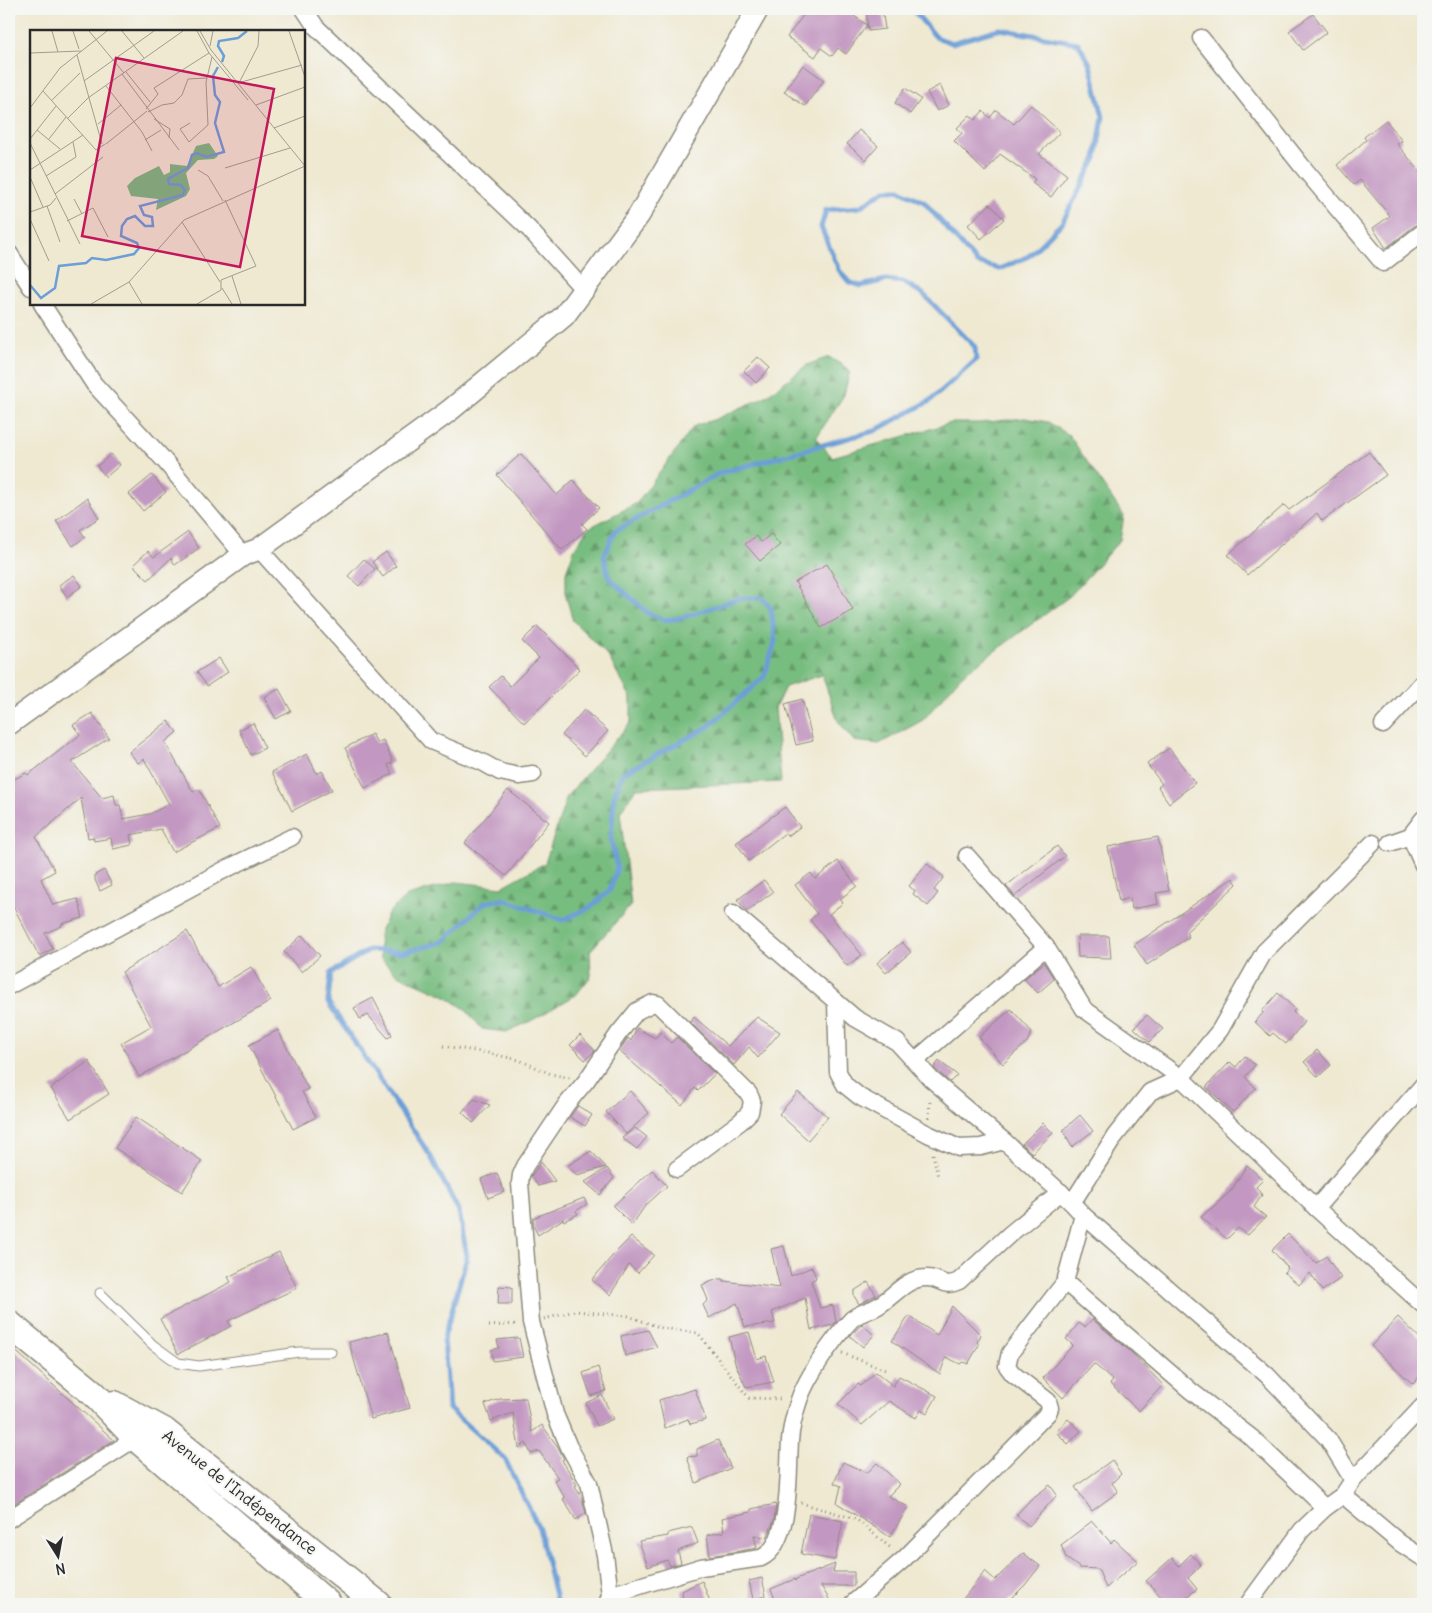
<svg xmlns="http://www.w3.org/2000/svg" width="1432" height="1613" viewBox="0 0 1432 1613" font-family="Delius,sans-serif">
	<defs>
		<pattern id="forest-firs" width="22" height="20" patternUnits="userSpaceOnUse" patternTransform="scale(1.25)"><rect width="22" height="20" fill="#78bd80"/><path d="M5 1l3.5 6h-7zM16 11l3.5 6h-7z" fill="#639a69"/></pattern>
	</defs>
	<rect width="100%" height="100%" fill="#f6f6f2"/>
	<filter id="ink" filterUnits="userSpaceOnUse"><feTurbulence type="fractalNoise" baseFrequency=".02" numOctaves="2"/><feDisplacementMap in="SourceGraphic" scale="10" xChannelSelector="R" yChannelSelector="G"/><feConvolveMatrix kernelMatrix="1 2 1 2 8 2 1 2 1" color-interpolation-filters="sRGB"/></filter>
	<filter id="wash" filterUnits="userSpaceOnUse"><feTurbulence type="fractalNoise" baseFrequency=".0096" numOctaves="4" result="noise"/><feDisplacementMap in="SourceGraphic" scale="20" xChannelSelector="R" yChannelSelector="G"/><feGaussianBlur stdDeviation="1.12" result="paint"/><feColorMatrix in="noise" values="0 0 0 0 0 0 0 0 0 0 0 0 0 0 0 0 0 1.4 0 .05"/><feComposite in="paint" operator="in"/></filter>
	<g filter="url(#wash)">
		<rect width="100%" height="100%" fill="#efe9d2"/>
		<!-- forest -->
		<polygon fill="url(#forest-firs)" stroke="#527456" points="829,357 850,370 844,395 816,438 832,457 951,423 979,423 1025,418 1048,422 1069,435 1124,516 1120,540 1070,596 961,676 923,720 879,744 854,741 838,721 822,675 785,687 775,708 781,782 636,788 620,812 631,905 590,951 591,976 576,995 529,1022 506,1032 482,1029 465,1009 444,995 398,975 380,958 379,934 389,912 407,896 456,882 502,887 545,863 567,796 631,722 631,698 608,656 573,621 566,596 566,572 574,550 587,529 637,503 694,426 716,419 766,396 807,365"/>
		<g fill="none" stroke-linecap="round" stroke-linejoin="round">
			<!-- stream -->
			<polyline stroke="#6c9ed7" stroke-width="5" points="557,1604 539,1528 505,1459 449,1409 444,1338 467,1257 459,1212 431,1157 328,1002 331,973 369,950 404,952 443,942 484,903 503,899 563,920 591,907 610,890 617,868 611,840 614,796 623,773 708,727 764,677 775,642 771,608 762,598 740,598 681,618 665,620 649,614 609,578 604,556 615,531 720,473 874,431 930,401 976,360 975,347 922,293 903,282 886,280 861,286 849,282 839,270 821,227 826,210 860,207 885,190 900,190 924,202 977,263 1000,269 1029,256 1062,223 1096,158 1103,117 1090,64 1078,43 1000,29 952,43 936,37 912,9"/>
		</g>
		<g id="blocks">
			<!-- building -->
			<g fill="#c297c1">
				<polygon points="808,9 844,9 867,25 846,54 838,48 832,56 821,48 815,57 787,37"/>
				<polygon points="866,9 882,9 885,29 868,31"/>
				<polygon points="1313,14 1327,32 1303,50 1289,31"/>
				<polygon points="803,65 824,80 805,106 784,92"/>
				<polygon points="940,85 949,105 937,111 927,92"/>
				<polygon points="905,88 921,99 910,114 895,103"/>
				<polygon points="1031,105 1060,132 1039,154 1067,175 1051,197 1032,183 1035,179 1000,154 985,172 954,141 962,133 957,128 970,115 975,120 983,111 990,118 996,110 1014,124"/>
				<polygon points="1386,120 1402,141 1397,144 1423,175 1423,202 1418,205 1423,214 1423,222 1417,224 1386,248 1373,228 1390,216 1360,180 1354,185 1337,165 1366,140 1364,137"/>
				<polygon points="859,130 878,146 866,160 847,144"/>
				<polygon points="990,204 1004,219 981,239 968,225"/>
				<polygon points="758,357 770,368 756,383 744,371"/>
				<polygon points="1369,452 1386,475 1322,521 1317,513 1247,575 1228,555 1284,505 1289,510"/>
				<polygon points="111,454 120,465 106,477 97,466"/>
				<polygon points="521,454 557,495 573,480 599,508 582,524 587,529 562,550 497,475"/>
				<polygon points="152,475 166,492 143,511 129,494"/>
				<polygon points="87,498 99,518 80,530 85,537 73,546 56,521"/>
				<polygon points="188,532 199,548 175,565 171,558 148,580 133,565 148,551 154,557"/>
				<polygon points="771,534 780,545 760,561 745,544 756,536 761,542"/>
				<polygon points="386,552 396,566 383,577 372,562"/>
				<polygon points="364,559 375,569 359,586 348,576"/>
				<polygon points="827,564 853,610 821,628 795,582"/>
				<polygon points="74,575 82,586 67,597 59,585"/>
				<polygon points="537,626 580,669 524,723 489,687 501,676 510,686 539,658 522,641"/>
				<polygon points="219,658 228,672 207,686 197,672"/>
				<polygon points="279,689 291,711 276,719 264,697"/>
				<polygon points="802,699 813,741 796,745 785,704"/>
				<polygon points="584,710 608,731 585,756 562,735"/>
				<polygon points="92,713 109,738 72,762 102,798 114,795 116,805 120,805 123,819 150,814 169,804 144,759 138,763 129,752 168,721 177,732 165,742 193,792 199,789 220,828 173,852 161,829 130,835 132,845 113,849 111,838 94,841 93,837 88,838 81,798 36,837 55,871 41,879 53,905 78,899 83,918 61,924 62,926 45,933 53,949 39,956 9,898 9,782 26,773 28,775 80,735 73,725"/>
				<polygon points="253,723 265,748 251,755 239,730"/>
				<polygon points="372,734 377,743 383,740 393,762 388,765 392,774 365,788 345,748"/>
				<polygon points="1169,748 1195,783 1169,803 1158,787 1162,784 1147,764"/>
				<polygon points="307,754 317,774 322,771 332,790 292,811 272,772"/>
				<polygon points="508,790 549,822 506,876 465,843"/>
				<polygon points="785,807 800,827 788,836 785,833 749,861 736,843"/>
				<polygon points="1158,837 1169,891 1156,893 1158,904 1132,909 1130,898 1119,901 1108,847"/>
				<polygon points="1057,846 1065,856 1015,896 1006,886"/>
				<polygon points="838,861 857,886 840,899 843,903 829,914 862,955 847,966 810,920 817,914 795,885 811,873 815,879"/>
				<polygon points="927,864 944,877 934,890 938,893 928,906 913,894 915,891 909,886"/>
				<polygon points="104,870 112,885 100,891 95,880 95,875"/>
				<polygon points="1233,878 1237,884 1186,932 1189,937 1147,965 1134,945"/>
				<polygon points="764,880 773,892 747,911 737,900"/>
				<polygon points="187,931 218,987 251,967 271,1001 139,1077 121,1043 151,1026 122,972"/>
				<polygon points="302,935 320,956 302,972 284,952"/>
				<polygon points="1077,936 1109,936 1111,958 1078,957"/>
				<polygon points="902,942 911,952 886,973 877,963"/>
				<polygon points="1044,963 1054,979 1038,993 1024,979"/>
				<polygon points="1278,993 1295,1009 1293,1012 1304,1022 1286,1044 1273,1033 1270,1036 1255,1022 1263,1013 1262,1011"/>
				<polygon points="373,998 392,1035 388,1038 368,1015 360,1019 354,1008"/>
				<polygon points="1011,1009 1032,1032 1027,1042 1003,1064 979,1037"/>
				<polygon points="1147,1015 1163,1029 1149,1042 1134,1028"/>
				<polygon points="694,1017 728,1046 757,1017 780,1032 758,1058 749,1047 734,1065 690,1022"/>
				<polygon points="637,1028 655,1038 660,1032 671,1043 677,1037 715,1074 698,1091 695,1088 682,1105 619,1051 628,1038 631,1041"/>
				<polygon points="278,1030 308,1089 302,1092 316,1117 293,1129 249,1045"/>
				<polygon points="580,1035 595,1051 585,1060 570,1045"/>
				<polygon points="1317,1050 1331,1065 1318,1077 1304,1062"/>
				<polygon points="1245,1056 1255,1065 1245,1077 1256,1088 1233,1112 1206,1087 1230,1062 1236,1067"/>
				<polygon points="89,1061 109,1094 70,1119 51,1088"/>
				<polygon points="939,1061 957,1075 950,1082 934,1068"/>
				<polygon points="630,1091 649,1113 626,1134 606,1112"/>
				<polygon points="798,1092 828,1117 808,1140 779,1114"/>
				<polygon points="474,1099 490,1105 473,1123 462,1112"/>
				<polygon points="578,1106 592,1115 585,1126 570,1117"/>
				<polygon points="1080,1115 1093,1131 1072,1147 1063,1130"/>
				<polygon points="136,1117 202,1161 182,1192 115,1148"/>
				<polygon points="1043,1123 1053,1133 1032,1153 1022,1144"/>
				<polygon points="635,1128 647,1137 637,1149 622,1138"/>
				<polygon points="591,1151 606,1167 577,1175 567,1166"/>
				<polygon points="541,1162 555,1181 538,1186 531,1176"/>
				<polygon points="1247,1165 1263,1180 1256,1187 1262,1195 1254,1207 1266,1217 1248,1235 1238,1228 1227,1239 1201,1217 1231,1191"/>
				<polygon points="607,1168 614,1178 600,1195 585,1182"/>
				<polygon points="652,1170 667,1186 645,1206 632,1225 613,1206"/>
				<polygon points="497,1173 504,1192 488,1198 481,1179"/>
				<polygon points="584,1198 587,1204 576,1211 578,1214 564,1221 563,1219 538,1235 534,1227 533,1218"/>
				<polygon points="1288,1234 1316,1263 1326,1256 1341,1278 1322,1291 1310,1273 1299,1285 1284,1272 1288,1268 1272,1250"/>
				<polygon points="631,1237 654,1255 638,1273 629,1265 610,1295 592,1280 614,1254"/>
				<polygon points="784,1246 791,1276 812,1267 816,1278 811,1281 820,1308 833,1305 836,1322 833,1325 811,1330 805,1298 772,1312 775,1323 745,1327 737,1303 709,1318 703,1305 708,1300 702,1285 718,1279 723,1279 724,1281 780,1288 771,1249"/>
				<polygon points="279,1252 297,1288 228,1321 231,1326 178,1354 160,1319 231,1282 228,1277"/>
				<polygon points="868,1282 876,1295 859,1304 854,1296 854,1291"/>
				<polygon points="499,1286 512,1287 512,1304 498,1304"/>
				<polygon points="952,1306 981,1335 977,1342 979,1345 968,1364 963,1362 960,1364 946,1357 940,1374 892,1341 909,1316 937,1335"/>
				<polygon points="1398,1317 1423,1341 1423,1373 1413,1384 1371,1346"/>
				<polygon points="1092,1319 1130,1351 1163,1385 1139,1411 1110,1384 1113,1381 1094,1364 1063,1398 1043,1378 1073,1345 1066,1339 1079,1323 1085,1327"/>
				<polygon points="862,1324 874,1335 863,1347 850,1336"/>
				<polygon points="648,1330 657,1347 625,1356 621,1336"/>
				<polygon points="388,1332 410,1408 371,1419 349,1342"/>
				<polygon points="749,1332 757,1359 766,1356 774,1382 746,1387 735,1363 729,1337"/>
				<polygon points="517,1338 519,1338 523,1357 493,1361 491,1350 499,1348 497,1340"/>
				<polygon points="9,1345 114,1440 9,1507"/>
				<polygon points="598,1367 606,1391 591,1396 583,1373"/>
				<polygon points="876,1372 893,1386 899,1376 937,1396 927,1414 921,1410 916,1418 889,1401 862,1425 838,1404 858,1384 861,1386"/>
				<polygon points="695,1389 706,1420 690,1424 688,1419 665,1428 659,1400"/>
				<polygon points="602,1395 613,1419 597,1426 586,1403"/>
				<polygon points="526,1398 532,1432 542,1425 558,1447 564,1459 562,1460 577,1485 575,1486 582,1498 586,1513 576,1520 563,1499 565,1498 554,1480 558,1478 539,1451 531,1454 526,1443 519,1448 513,1413 491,1421 485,1404 500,1399"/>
				<polygon points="1068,1419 1081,1431 1068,1444 1056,1432"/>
				<polygon points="718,1440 731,1468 696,1483 687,1457 697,1456 697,1449"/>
				<polygon points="1112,1460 1121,1474 1112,1483 1118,1492 1092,1511 1075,1487"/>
				<polygon points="843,1462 867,1473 877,1463 900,1484 888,1496 908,1507 890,1537 837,1503 841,1486 834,1483"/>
				<polygon points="1050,1485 1057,1495 1029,1526 1016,1515 1031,1499"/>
				<polygon points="776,1504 774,1520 767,1538 754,1535 757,1548 710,1556 707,1535 724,1532 722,1518 751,1512 751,1509"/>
				<polygon points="809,1514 843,1521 835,1560 801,1554"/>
				<polygon points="1092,1521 1111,1543 1114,1539 1138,1561 1106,1588 1098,1569 1080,1568 1066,1558 1061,1545"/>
				<polygon points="692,1527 698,1543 678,1551 681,1563 670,1566 667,1560 648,1567 639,1541 668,1536 668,1533"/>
				<polygon points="1023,1553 1040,1566 1025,1585 1006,1604 959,1604 985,1571 995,1580"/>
				<polygon points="1191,1554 1201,1565 1188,1578 1197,1589 1177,1604 1168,1604 1146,1581 1172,1558 1179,1566"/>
				<polygon points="835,1564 833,1572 854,1572 854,1586 821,1586 832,1604 777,1604 771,1589 795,1579 795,1581 796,1579"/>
				<polygon points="762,1578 766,1596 753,1599 749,1581"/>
				<polygon points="702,1581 711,1604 684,1604 682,1591"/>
			</g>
		</g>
	</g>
	<g filter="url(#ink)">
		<use href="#blocks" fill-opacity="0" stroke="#8d8a7e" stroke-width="1"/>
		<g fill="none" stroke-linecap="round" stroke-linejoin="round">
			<!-- service casing -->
			<g stroke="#8d8a7e" stroke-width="11">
				<polyline id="service" points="100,1293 153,1345 178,1363 199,1366 299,1352 331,1352"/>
			</g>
			<!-- minor casing -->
			<g stroke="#8d8a7e" stroke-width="19">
				<g id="minor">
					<polyline points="304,9 316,27 529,229 583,289"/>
					<polyline points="1201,38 1301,165 1383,263 1423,232"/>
					<polyline points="9,253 31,287"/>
					<polyline points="42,304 94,384 163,459 243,555"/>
					<polyline points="259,549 431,741 482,762 500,772 519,776 533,774"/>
					<polyline points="1383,725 1423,682"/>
					<polyline points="1410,836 1423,865"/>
					<polyline points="1390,843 1410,836 1423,819"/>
					<polyline points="967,856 1046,947 1084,1009 1181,1078 1316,1208 1423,1305"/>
					<polyline points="733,913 855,1018 897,1042 931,1079 1004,1141 1072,1203 1083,1215 1267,1375 1328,1439 1353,1480"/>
					<polyline points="9,986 222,871 292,837"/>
					<polyline points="836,1002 838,1072 845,1085 860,1097 928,1134 959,1148 981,1147 1004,1141"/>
					<polyline points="915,1061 1046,947"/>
					<polyline points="1072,1203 1115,1136 1150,1092 1181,1078 1220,1030 1264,952 1373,843"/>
					<polyline points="1316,1208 1423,1085"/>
					<polyline points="1065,1282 1191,1391 1252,1438 1325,1508"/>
					<polyline points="1343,1495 1400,1543 1423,1558"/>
					<polyline points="9,1519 136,1438"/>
					<path d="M610,1595l91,-28 60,-9c31,-14 27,-88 29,-117 1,-13 5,-29 9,-41 8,-24 35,-62 52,-80 7,-7 19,-9 27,-14 16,-10 28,-28 48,-28 14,-1 16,11 33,3l51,-47 51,-42"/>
					<polyline points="607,1604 610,1595 605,1555 589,1483 569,1447 555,1414 531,1322 520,1183 521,1175 525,1166 566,1105 586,1081 619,1033 637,1011 653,1003 658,1004 749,1094 752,1101 750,1112 740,1122 677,1169"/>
					<polyline points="852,1604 904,1559 1048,1413 1050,1408 1048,1401 1013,1374 1007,1366 1010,1353 1065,1282 1083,1215"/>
					<polyline points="1248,1604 1302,1530 1325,1508 1343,1495 1353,1480 1423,1406"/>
				</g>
			</g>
			<!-- tertiary casing -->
			<g stroke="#8d8a7e" stroke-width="24">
				<polyline id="tertiary" points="9,724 243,555 259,549 449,411 564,316 639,215 758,9"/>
			</g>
			<!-- primary casing -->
			<g stroke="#8d8a7e" stroke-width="29">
				<g id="primary">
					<polyline points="9,1324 93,1393 136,1438 328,1604"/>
					<polyline points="114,1404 164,1431 378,1604"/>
				</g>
			</g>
			<!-- path -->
			<g stroke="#8d8a7e" stroke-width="3" stroke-dasharray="1 4" stroke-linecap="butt">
				<polyline points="443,1046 488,1053 519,1060 551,1074 570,1078"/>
				<polyline points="929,1118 930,1100"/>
				<polyline points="933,1154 938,1177"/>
				<polyline points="544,1319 575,1311 628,1316 662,1328 698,1333 749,1398 783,1399"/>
				<polyline points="489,1326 516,1324"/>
				<polyline points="842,1353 888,1371"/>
				<polyline points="801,1503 856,1519 892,1549"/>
			</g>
			<!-- service -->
			<use href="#service" stroke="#fff" stroke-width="9"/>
			<!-- minor -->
			<use href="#minor" stroke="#fff" stroke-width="16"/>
			<!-- tertiary -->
			<use href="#tertiary" stroke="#fff" stroke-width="21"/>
			<!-- primary -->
			<use href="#primary" stroke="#fff" stroke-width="26"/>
		</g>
	</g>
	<g text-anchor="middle" stroke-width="4" stroke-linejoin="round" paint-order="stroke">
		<!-- street labels -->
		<g font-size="16" fill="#2b2b2b" stroke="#f6f6f2">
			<text transform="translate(240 1492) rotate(38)" y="6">Avenue de l'Indépendance</text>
		</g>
	</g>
	<!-- overview -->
	<g transform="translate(30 30)">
		<rect width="275" height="275" fill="#efe9d2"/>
		<path d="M179,113l9,13 -4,3 -16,1 -12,13 4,16 -4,7 -30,14 2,-11 -27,-3 -4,-10 8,-8 24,-12 5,9 6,-3v-8l17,2 9,-20z" fill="#78bd80"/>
		<path fill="none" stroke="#6c9ed7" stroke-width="2.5" d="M192,32l2,-6 -6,-10 1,-5 19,-3 9,-7M0,255l11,13 14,-10 4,-22 27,-3 6,-5 14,2 28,-6 5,-6 -2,-5 -16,-7 1,-10 5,-7 8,-3 10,10h8l-1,-9 -8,-2 -4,-9 43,-11 2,-5 -4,-5 -12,-1 -1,-5 20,-11 4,-13 5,-2 9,4 18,-5 -9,-29 5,-21 -5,-7 -2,-19 5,-9"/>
		<path fill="none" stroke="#a19d8f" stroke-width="1" d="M22,1l6,21M43,1l6,18M59,1l35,42M92,1l22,27M167,1l12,22 39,47M170,1l11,19 94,116M259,1l16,46M180,16l3,-15M0,23l51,-2M47,25l25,89M96,42l24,30M92,44l57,76M54,51l70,-50M210,51l18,-35 1,-15M208,53l64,-18M76,56l36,46 10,19M13,61l53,59 9,-6M22,70l28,-27M226,75l49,-18M0,78l30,-40 47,-37M116,79l12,-15 -4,-6 55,-35M118,82l14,-7 12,-2 8,-8 6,-16 19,-1M37,89l21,-21 95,-67M124,89l16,10 -1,9M160,93l-10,6 9,13 19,-17 -2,-43 6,-25M68,94l23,-19M244,98l31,-12M7,100l23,19M0,109l26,-33M19,109l17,-22M115,110l16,-10M0,113l50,101M76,114l41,-33M195,138l65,-20M0,140l53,-35M168,140l10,6 15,25M16,146l30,-19 -3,-15M0,147l13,30M25,164l48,-37M44,169l8,15M17,176l13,36M0,182l20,-7 6,-7M0,189l19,42M37,191l26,-13 15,29M152,192l38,60M202,246l9,28M99,252l13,22M192,258l10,16M61,274l38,-22 55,-62 121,-54M167,274l24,-14v-10l35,-14 -31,-66"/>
		<path fill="#c2185b" fill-opacity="0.15" stroke="#c2185b" stroke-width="2.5" d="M86,28l158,31 -34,178 -158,-31z"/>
		<rect width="275" height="275" fill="none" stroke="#2b2b2b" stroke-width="2.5"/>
	</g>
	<!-- margin -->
	<rect width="1432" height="1613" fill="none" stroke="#f6f6f2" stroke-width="30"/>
	<!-- north arrow -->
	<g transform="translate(58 1556) rotate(169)" stroke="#f6f6f2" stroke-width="4" paint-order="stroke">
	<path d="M0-4L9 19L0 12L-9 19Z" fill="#2b2b2b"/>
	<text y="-8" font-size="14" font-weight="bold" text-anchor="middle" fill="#2b2b2b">N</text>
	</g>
</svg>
